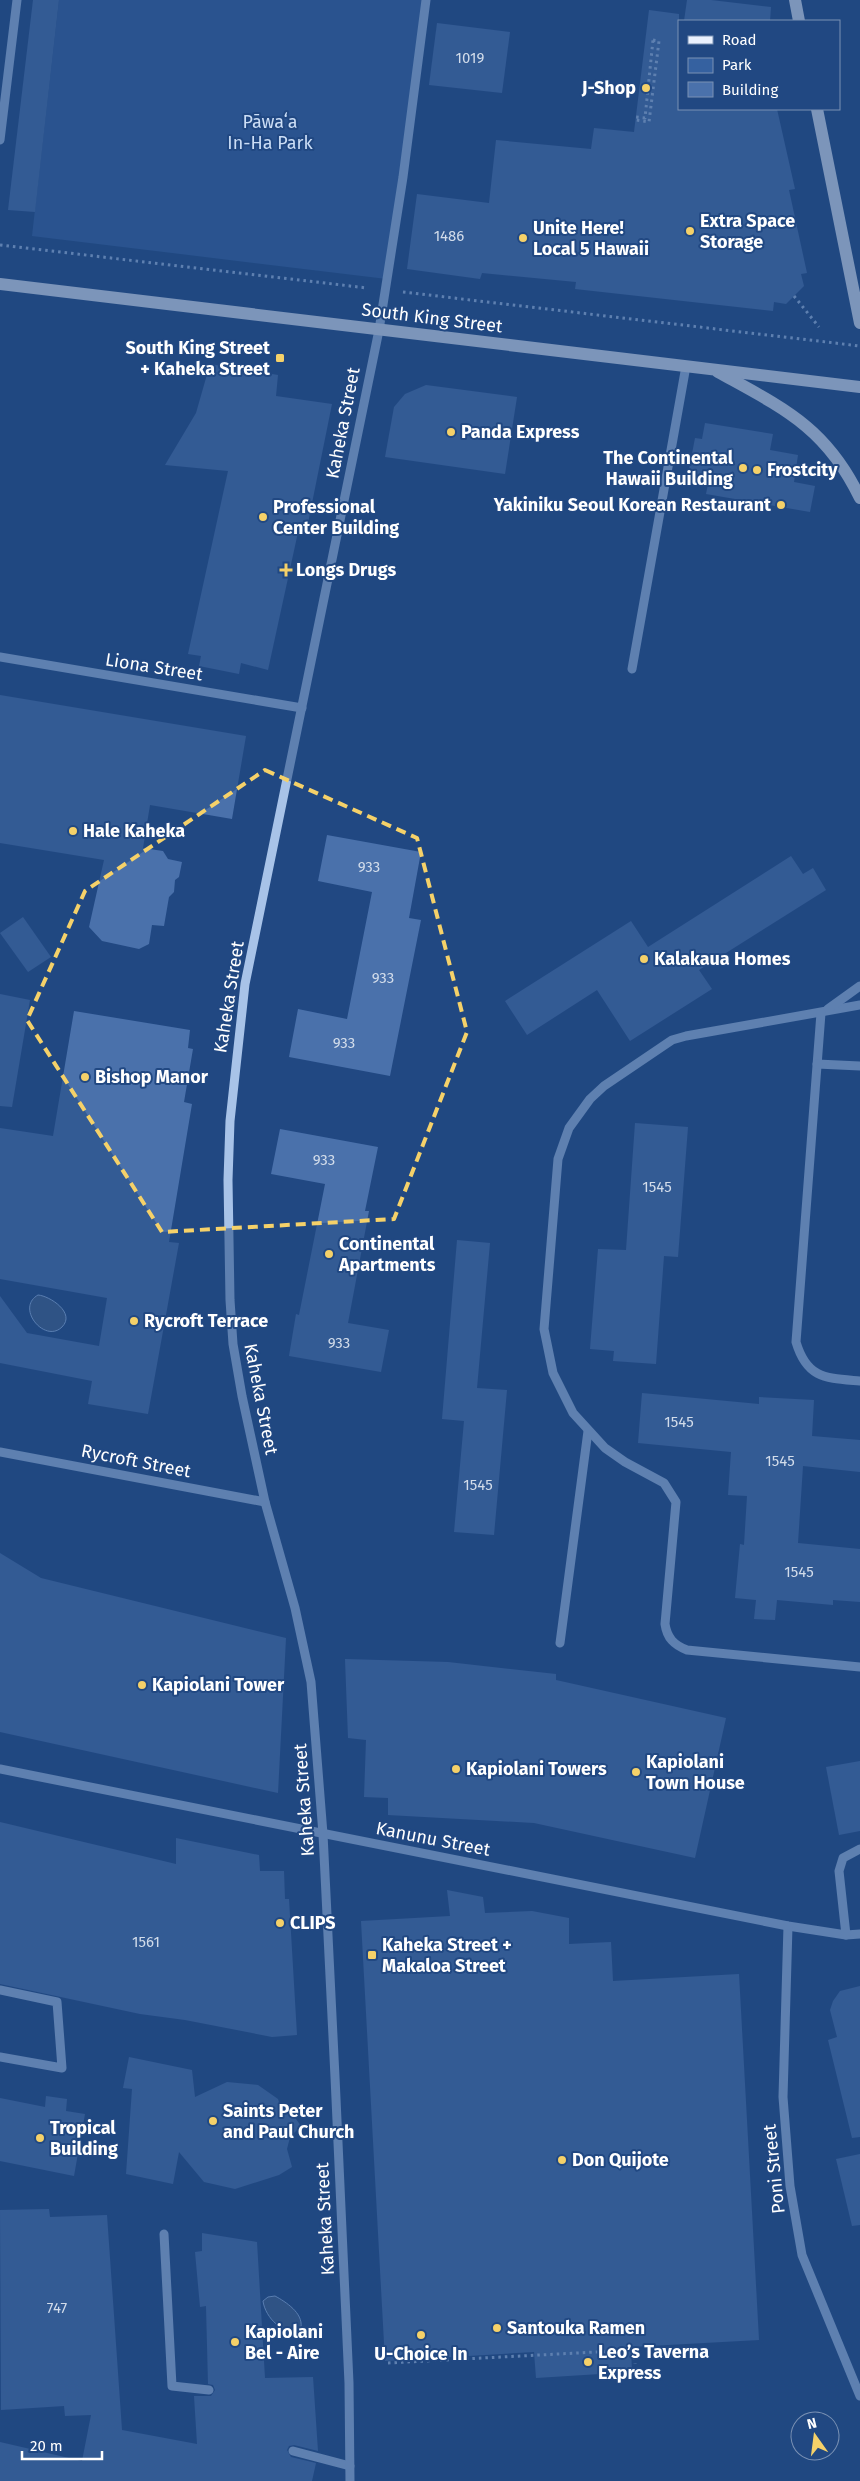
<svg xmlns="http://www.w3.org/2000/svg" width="860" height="2481" viewBox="0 0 860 2481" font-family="'Fira Sans',sans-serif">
	<rect width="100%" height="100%" fill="#214882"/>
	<!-- green -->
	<polygon fill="#3561a0" points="59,0 426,0 387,279 32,236"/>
	<!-- water -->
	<g fill="#425f8a" stroke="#9cbde9">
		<path d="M38,1295c12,1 38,18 24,32 -17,17 -47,-19 -24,-32z"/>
		<path d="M275,2296c11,6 28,17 26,31 -17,11 -36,-10 -38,-26l5,-4z"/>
	</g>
	<!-- building -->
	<g fill="#4a71ab">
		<polygon points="33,0 59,0 35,212 8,210"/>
		<polygon points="687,0 711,0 771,7 770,21 684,21"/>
		<polygon points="649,10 679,14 679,109 777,109 795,189 789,190 807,273 801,274 804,286 786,304 774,302 773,311 575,289 576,282 482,273 480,279 407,269 417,194 489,203 496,140 591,149 594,128 634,132"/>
		<polygon points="437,23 510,32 502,93 429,85"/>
		<polygon points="210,364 278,375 276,396 332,404 308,523 300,523 268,670 241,663 239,674 199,666 201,656 188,654 228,471 165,465 196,413"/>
		<polygon points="426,385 517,397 505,474 385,457 394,407 405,394"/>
		<polygon points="705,423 773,434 770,450 798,455 794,482 815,486 810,512 706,494 708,484 687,480 695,438 702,439"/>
		<polygon points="0,695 246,736 232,819 150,805 143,848 163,851 168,859 182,862 179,877 175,880 174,892 169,897 164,926 152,925 149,944 139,949 102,941 89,927 104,860 0,843"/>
		<polygon points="327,835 421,852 409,918 421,920 390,1076 289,1057 298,1009 347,1019 372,892 318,881"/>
		<polygon points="791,856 803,874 813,868 826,890 699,970 712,989 630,1041 597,990 527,1035 505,1001 631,921 648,947"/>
		<polygon points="23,917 51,957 28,972 0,933"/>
		<polygon points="0,994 30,1000 12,1107 0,1106"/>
		<polygon points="74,1011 190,1030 188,1048 193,1049 184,1102 192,1104 169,1242 179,1243 148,1414 88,1404 92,1381 0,1363 0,1296 27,1333 99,1346 107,1298 0,1279 0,1128 53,1136"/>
		<polygon points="635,1123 688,1127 678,1257 664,1256 656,1364 613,1361 614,1351 590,1349 598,1249 626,1250"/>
		<polygon points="280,1129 378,1147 365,1211 369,1211 348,1323 389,1330 381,1372 289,1356 296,1314 299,1315 325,1184 271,1174"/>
		<polygon points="457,1240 490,1243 477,1388 507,1390 494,1535 454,1532 464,1421 442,1419"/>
		<polygon points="642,1393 759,1404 759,1397 814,1400 812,1436 860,1440 860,1472 803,1466 798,1543 860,1549 860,1602 833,1600 833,1605 777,1600 775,1620 754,1619 756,1600 735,1598 740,1544 744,1545 747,1496 728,1495 731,1452 638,1443"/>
		<polygon points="0,1553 41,1578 286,1638 278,1793 0,1732"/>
		<polygon points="345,1659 448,1662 556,1674 556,1680 726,1718 695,1858 534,1823 388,1815 388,1798 364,1797 366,1740 348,1738"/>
		<polygon points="860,1761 860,1831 839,1835 826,1767"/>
		<polygon points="0,1822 176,1864 176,1838 259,1855 260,1871 284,1871 285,1899 289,1899 297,2035 272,2037 185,2020 140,2014 0,1984"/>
		<polygon points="447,1890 483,1897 485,1913 532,1911 569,1918 569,1944 611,1942 613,1981 739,1974 759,2340 631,2347 632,2372 536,2378 534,2352 385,2361 361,1921 450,1916"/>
		<polygon points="860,1986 860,2137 852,2138 828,2040 837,2037 830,2010 833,2001 840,1991"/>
		<polygon points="129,2057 192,2070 195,2097 227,2082 258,2085 278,2099 283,2115 291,2112 301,2126 290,2137 287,2149 292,2167 279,2175 235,2189 204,2182 179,2152 173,2184 126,2174 132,2089 123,2088"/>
		<polygon points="46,2096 67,2099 66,2111 85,2114 74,2176 0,2161 0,2098 45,2107"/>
		<polygon points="860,2154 860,2225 852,2226 836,2159"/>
		<polygon points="49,2209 50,2217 107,2215 122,2430 197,2444 194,2396 211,2396 215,2390 213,2385 208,2384 206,2306 200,2307 195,2252 202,2251 202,2233 257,2242 265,2378 313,2377 318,2451 294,2445 289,2446 287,2450 291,2457 316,2463 312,2481 0,2481 0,2442 82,2461 91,2415 65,2416 64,2406 1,2410 0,2210"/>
	</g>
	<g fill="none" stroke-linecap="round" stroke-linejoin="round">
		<!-- path -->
		<g stroke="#a8c3e8" stroke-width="3" stroke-dasharray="2.5 4" stroke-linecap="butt">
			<polygon points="653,40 659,41 649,122 636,120 636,117 645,118"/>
			<polyline points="0,245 367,288"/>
			<polyline points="403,292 860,346"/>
			<polyline points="794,296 819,327"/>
			<polyline points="388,2363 634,2350 635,2364"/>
		</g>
		<!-- minor -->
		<g stroke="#a8c3e8" stroke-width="9">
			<polyline points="0,140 17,0"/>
			<polyline points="0,657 302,708"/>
			<polyline points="632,669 686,366"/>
			<path d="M860,1005l-174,31 -14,4 -68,46 -14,13 -21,29 -11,31 -14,170 9,44 20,40 32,35 20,14 39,21 12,19 -11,122c2,14 9,21 22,26l173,17"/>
			<polyline points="828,1009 860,986"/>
			<path d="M821,1013l-25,329c11,37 30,36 64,39"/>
			<polyline points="817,1064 860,1066"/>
			<polyline points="0,1452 265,1502"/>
			<polyline points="560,1643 588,1431"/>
			<polyline points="0,1769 788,1926 846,1935 860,1934"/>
			<polyline points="788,1926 783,2097 790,2186 802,2255 860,2396"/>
			<polyline points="846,1935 839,1871 843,1858 860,1849"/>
			<polyline points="0,1990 57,2002 62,2068 0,2057"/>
			<polyline points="164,2234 172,2386 209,2390"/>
			<polyline points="293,2451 350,2466"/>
			<polyline points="350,2481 349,2383 335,2077 323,1834 311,1682 295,1608 265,1502 242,1396 233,1344 230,1300 228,1180 230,1121 245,984 379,330 403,177 426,0"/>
		</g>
		<!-- major -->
		<g stroke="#eaf1fe" stroke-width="12">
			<polyline points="795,0 799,21"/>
			<polyline points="817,109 860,323"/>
			<polyline points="0,284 860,387"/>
			<path d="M718,372c65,36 108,55 142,126"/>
		</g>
	</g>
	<!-- marked area -->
	<path d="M0 0H860V2481H0ZM265,770l152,68 50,194 -73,187 -232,13 -135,-212 58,-129z" fill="#214882" fill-opacity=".55" fill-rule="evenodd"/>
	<path fill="none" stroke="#f5d169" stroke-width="4" stroke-dasharray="10 6" stroke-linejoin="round" d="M265,770l152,68 50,194 -73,187 -232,13 -135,-212 58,-129z"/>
	<!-- markers -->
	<g fill="#f5d169" stroke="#214882" stroke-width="2">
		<circle cx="646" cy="88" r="5"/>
		<circle cx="690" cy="231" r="5"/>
		<circle cx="523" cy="238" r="5"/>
		<rect x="275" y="353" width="10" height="10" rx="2.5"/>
		<circle cx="451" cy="432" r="5"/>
		<circle cx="743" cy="468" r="5"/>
		<circle cx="757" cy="470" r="5"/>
		<circle cx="781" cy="505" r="5"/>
		<circle cx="263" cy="517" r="5"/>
		<path d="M283.5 562.5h5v5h5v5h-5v5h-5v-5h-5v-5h5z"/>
		<circle cx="73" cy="831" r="5"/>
		<circle cx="644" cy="959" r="5"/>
		<circle cx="85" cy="1077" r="5"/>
		<circle cx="329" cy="1254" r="5"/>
		<circle cx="134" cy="1321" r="5"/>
		<circle cx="142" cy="1685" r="5"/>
		<circle cx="456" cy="1769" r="5"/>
		<circle cx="636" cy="1772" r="5"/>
		<circle cx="280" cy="1923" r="5"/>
		<rect x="367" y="1950" width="10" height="10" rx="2.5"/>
		<circle cx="213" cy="2121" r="5"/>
		<circle cx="40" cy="2138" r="5"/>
		<circle cx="562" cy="2160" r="5"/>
		<circle cx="497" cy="2328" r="5"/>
		<circle cx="421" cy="2335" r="5"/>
		<circle cx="235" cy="2342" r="5"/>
		<circle cx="588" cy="2362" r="5"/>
	</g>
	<g text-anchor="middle" stroke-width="4" stroke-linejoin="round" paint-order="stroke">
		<!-- number labels -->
		<g font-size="15" fill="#d2dcea">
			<text x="470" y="63">1019</text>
			<text x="449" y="241">1486</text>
			<text x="369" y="872">933</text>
			<text x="383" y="983">933</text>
			<text x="344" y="1048">933</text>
			<text x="324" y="1165">933</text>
			<text x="657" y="1192">1545</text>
			<text x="339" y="1348">933</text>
			<text x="679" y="1427">1545</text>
			<text x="780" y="1466">1545</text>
			<text x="478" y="1490">1545</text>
			<text x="799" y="1577">1545</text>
			<text x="146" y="1947">1561</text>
			<text x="57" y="2313">747</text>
		</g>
		<!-- poi labels -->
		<g font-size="18" font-weight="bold" fill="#fff" stroke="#214882" text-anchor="start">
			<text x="636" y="94" text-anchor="end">J-Shop</text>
			<text x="700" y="227">Extra Space<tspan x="700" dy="21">Storage</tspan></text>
			<text x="533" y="234">Unite Here!<tspan x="533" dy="21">Local 5 Hawaii</tspan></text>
			<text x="270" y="354" text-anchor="end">South King Street<tspan x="270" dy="21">+ Kaheka Street</tspan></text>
			<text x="461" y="438">Panda Express</text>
			<text x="733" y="464" text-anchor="end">The Continental<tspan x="733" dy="21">Hawaii Building</tspan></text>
			<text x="767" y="476">Frostcity</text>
			<text x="771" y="511" text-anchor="end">Yakiniku Seoul Korean Restaurant</text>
			<text x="273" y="513">Professional<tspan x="273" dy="21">Center Building</tspan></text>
			<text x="296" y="576">Longs Drugs</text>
			<text x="83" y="837">Hale Kaheka</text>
			<text x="654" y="965">Kalakaua Homes</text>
			<text x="95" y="1083">Bishop Manor</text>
			<text x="339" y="1250">Continental<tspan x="339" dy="21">Apartments</tspan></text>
			<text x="144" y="1327">Rycroft Terrace</text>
			<text x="152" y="1691">Kapiolani Tower</text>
			<text x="646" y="1768">Kapiolani<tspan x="646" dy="21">Town House</tspan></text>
			<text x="466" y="1775">Kapiolani Towers</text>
			<text x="290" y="1929">CLIPS</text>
			<text x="382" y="1951">Kaheka Street +<tspan x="382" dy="21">Makaloa Street</tspan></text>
			<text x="223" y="2117">Saints Peter<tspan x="223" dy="21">and Paul Church</tspan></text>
			<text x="50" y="2134">Tropical<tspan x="50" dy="21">Building</tspan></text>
			<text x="572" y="2166">Don Quijote</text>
			<text x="507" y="2334">Santouka Ramen</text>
			<text x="245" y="2338">Kapiolani<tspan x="245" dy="21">Bel - Aire</tspan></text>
			<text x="598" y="2358">Leo’s Taverna<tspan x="598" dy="21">Express</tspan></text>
			<text x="421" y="2360" text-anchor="middle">U-Choice In</text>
		</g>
		<!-- park labels -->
		<g font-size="18" fill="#ccdef6" stroke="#214882">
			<text x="270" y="128">Pāwaʻa<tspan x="270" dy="21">In-Ha Park</tspan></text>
		</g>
		<!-- street labels -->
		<g font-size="18" fill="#fff" stroke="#214882">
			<text transform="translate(432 318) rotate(7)" y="6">South King Street</text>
			<text transform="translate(343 423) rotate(-79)" y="6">Kaheka Street</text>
			<text transform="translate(154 667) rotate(9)" y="6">Liona Street</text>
			<text transform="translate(229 997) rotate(-81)" y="6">Kaheka Street</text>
			<text transform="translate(261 1399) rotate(79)" y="6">Kaheka Street</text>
			<text transform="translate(136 1461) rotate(11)" y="6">Rycroft Street</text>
			<text transform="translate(304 1800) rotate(-94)" y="6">Kaheka Street</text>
			<text transform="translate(433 1839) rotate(11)" y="6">Kanunu Street</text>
			<text transform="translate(774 2169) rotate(-96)" y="6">Poni Street</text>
			<text transform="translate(325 2219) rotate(-93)" y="6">Kaheka Street</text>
		</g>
	</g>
	<!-- legend -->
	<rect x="678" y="20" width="162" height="90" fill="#214882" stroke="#7a91b4"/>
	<rect x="688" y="36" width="25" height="8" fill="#eaf1fe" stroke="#7a91b4"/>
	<text x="722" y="45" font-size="15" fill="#ffffff">Road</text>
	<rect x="688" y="58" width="25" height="15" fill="#3561a0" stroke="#7a91b4"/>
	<text x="722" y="70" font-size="15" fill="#ffffff">Park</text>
	<rect x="688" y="82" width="25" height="15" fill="#4a71ab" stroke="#7a91b4"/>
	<text x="722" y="95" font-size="15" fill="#ffffff">Building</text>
	<!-- north arrow -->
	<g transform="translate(815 2436) rotate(346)"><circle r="24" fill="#214882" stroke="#7a91b4"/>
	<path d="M0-4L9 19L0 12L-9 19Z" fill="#f5d169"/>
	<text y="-8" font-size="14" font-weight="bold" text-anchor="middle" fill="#ffffff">N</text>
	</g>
	<!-- scale -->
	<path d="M22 2451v8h80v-8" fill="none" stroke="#ffffff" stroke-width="2.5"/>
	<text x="30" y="2451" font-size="15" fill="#ffffff" stroke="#214882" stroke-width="4" paint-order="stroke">20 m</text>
</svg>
